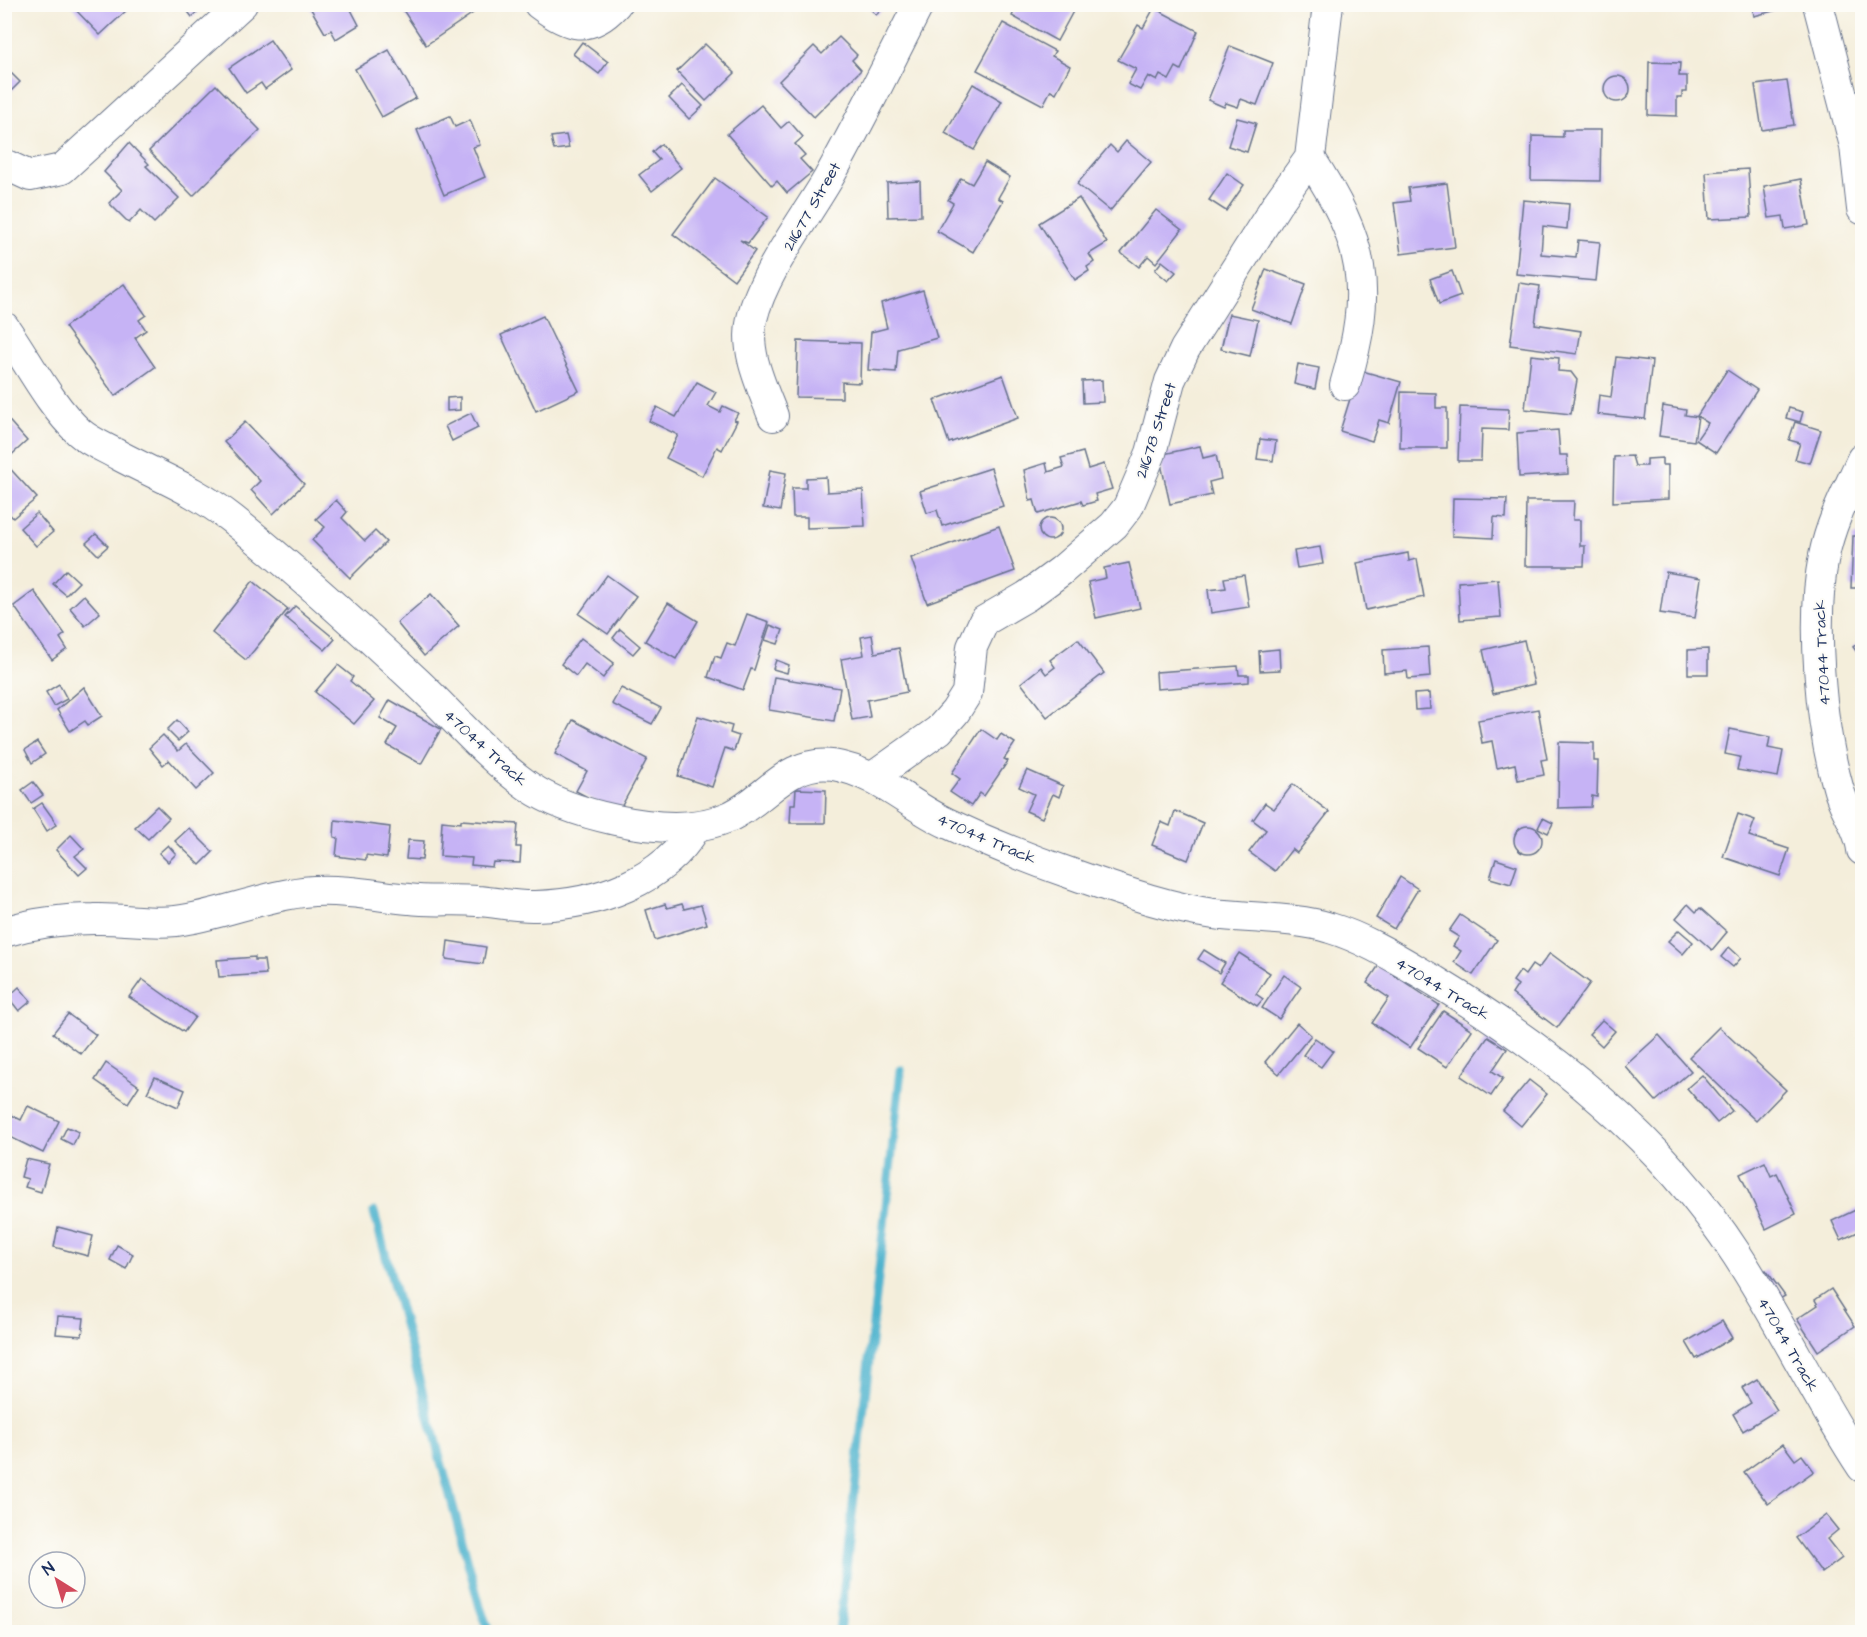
<svg xmlns="http://www.w3.org/2000/svg" width="1867" height="1637" viewBox="0 0 1867 1637" font-family="'Architects Daughter',sans-serif">
	<rect width="100%" height="100%" fill="#fdfcf7"/>
	<filter id="ink" filterUnits="userSpaceOnUse"><feTurbulence type="fractalNoise" baseFrequency=".0167" numOctaves="2"/><feDisplacementMap in="SourceGraphic" scale="12" xChannelSelector="R" yChannelSelector="G"/><feConvolveMatrix kernelMatrix="1 2 1 2 8 2 1 2 1" color-interpolation-filters="sRGB"/></filter>
	<filter id="wash" filterUnits="userSpaceOnUse"><feTurbulence type="fractalNoise" baseFrequency=".008" numOctaves="4" result="noise"/><feDisplacementMap in="SourceGraphic" scale="24" xChannelSelector="R" yChannelSelector="G"/><feGaussianBlur stdDeviation="1.35" result="paint"/><feColorMatrix in="noise" values="0 0 0 0 0 0 0 0 0 0 0 0 0 0 0 0 0 1.4 0 .05"/><feComposite in="paint" operator="in"/></filter>
	<g filter="url(#wash)">
		<rect width="100%" height="100%" fill="#f4eedb"/>
		<g fill="none" stroke-linecap="round" stroke-linejoin="round">
			<!-- stream -->
			<g stroke="#4fb4ce" stroke-width="9">
				<polyline points="374,1212 480,1607 489,1632"/>
				<polyline points="839,1632 901,1070"/>
			</g>
		</g>
		<g id="blocks">
			<!-- building -->
			<g fill="#c6b3f5">
				<polygon points="70,4 123,4 128,9 100,35"/>
				<polygon points="182,4 207,4 192,17"/>
				<polygon points="308,4 348,4 359,25 336,39 331,30 325,33"/>
				<polygon points="399,4 468,4 473,13 426,45"/>
				<polygon points="866,4 888,4 876,15"/>
				<polygon points="1018,4 1077,4 1057,41 1012,16"/>
				<polygon points="1752,4 1776,4 1777,10 1754,16"/>
				<polygon points="1154,8 1198,31 1181,70 1176,67 1169,80 1160,75 1157,81 1148,76 1140,90 1128,84 1136,69 1118,60 1138,25 1143,28"/>
				<polygon points="1003,23 1055,51 1052,56 1070,66 1056,93 1051,90 1043,105 977,70"/>
				<polygon points="839,37 857,55 852,60 861,70 814,117 779,81 814,46 822,54"/>
				<polygon points="270,40 291,70 265,89 261,83 246,93 229,68"/>
				<polygon points="582,42 608,62 599,74 573,54"/>
				<polygon points="705,44 735,73 706,101 677,71"/>
				<polygon points="1230,46 1273,63 1257,105 1241,99 1238,107 1226,103 1224,107 1208,100"/>
				<polygon points="389,50 416,98 382,117 355,69"/>
				<polygon points="1649,62 1680,63 1679,76 1687,76 1687,92 1682,92 1682,97 1677,97 1677,116 1648,115"/>
				<polygon points="4,66 20,82 4,98"/>
				<circle cx="1617" cy="89" r="13"/>
				<polygon points="1787,81 1794,125 1762,130 1755,85"/>
				<polygon points="973,84 1002,101 974,150 945,133"/>
				<polygon points="216,85 260,130 193,196 149,151"/>
				<polygon points="682,85 703,106 689,119 669,98"/>
				<polygon points="761,105 781,128 789,121 803,137 795,144 805,155 800,159 812,172 787,193 777,181 772,186 727,134"/>
				<polygon points="450,116 455,127 470,120 480,145 473,147 485,177 444,195 417,130"/>
				<polygon points="1237,118 1256,123 1247,152 1228,146"/>
				<polygon points="1563,130 1601,130 1600,181 1531,180 1532,136 1563,137"/>
				<polygon points="566,135 569,148 554,150 551,137"/>
				<polygon points="1126,141 1151,162 1110,211 1077,184 1110,145 1117,152"/>
				<polygon points="129,143 149,164 146,166 179,198 154,223 141,210 129,223 109,203 122,190 104,172"/>
				<polygon points="661,144 681,168 652,191 639,175 659,160 652,152"/>
				<polygon points="985,162 1010,177 998,198 1003,201 973,252 937,231 953,203 948,200 961,178 972,184"/>
				<polygon points="1748,169 1751,217 1709,219 1706,172"/>
				<polygon points="1227,173 1244,185 1226,211 1209,200"/>
				<polygon points="715,178 768,217 748,243 740,240 755,251 734,280 673,234"/>
				<polygon points="1801,179 1809,225 1785,229 1783,216 1769,218 1764,186"/>
				<polygon points="920,181 921,216 888,217 887,183"/>
				<polygon points="1447,183 1455,247 1401,254 1394,203 1410,201 1408,188"/>
				<polygon points="1079,198 1107,243 1089,254 1094,262 1087,267 1089,271 1075,280 1039,223"/>
				<polygon points="1523,200 1569,204 1567,229 1543,226 1541,254 1576,257 1578,240 1600,242 1596,281 1516,274"/>
				<polygon points="1156,210 1182,230 1156,263 1148,256 1139,267 1121,253"/>
				<polygon points="1162,261 1176,272 1168,281 1155,270"/>
				<polygon points="1266,269 1306,284 1292,324 1251,309"/>
				<polygon points="1452,271 1461,296 1439,304 1430,279"/>
				<polygon points="1519,283 1540,286 1535,324 1581,331 1577,354 1510,345"/>
				<polygon points="124,284 146,315 139,320 146,330 135,338 155,367 115,396 65,327"/>
				<polygon points="923,290 937,338 898,349 896,372 868,370 871,332 887,328 881,303"/>
				<polygon points="1229,314 1258,320 1250,356 1221,349"/>
				<polygon points="543,316 579,391 536,411 501,335"/>
				<polygon points="798,341 861,343 860,383 842,382 842,398 796,397"/>
				<polygon points="1531,355 1559,358 1558,371 1571,372 1577,380 1571,414 1525,409"/>
				<polygon points="1616,357 1652,361 1645,419 1597,414 1599,395 1611,397"/>
				<polygon points="1298,364 1319,368 1315,389 1294,384"/>
				<polygon points="1359,370 1401,382 1389,423 1379,420 1372,441 1340,431"/>
				<polygon points="1727,370 1757,390 1716,453 1696,440 1708,423 1697,416"/>
				<polygon points="1003,375 1018,418 949,443 934,400"/>
				<polygon points="1102,380 1103,402 1083,403 1082,381"/>
				<polygon points="697,382 716,392 708,406 720,412 723,406 738,413 734,420 737,421 722,450 717,447 702,476 666,458 678,435 649,421 657,407 676,417"/>
				<polygon points="1401,392 1436,393 1436,408 1447,408 1447,448 1400,448"/>
				<polygon points="460,397 460,410 447,411 447,398"/>
				<polygon points="1663,406 1686,410 1685,415 1698,417 1694,441 1659,436"/>
				<polygon points="1460,407 1509,409 1508,430 1482,429 1481,461 1458,461"/>
				<polygon points="1789,408 1803,412 1800,422 1786,418"/>
				<polygon points="471,413 478,428 452,441 445,426"/>
				<polygon points="4,415 27,441 7,459 4,456"/>
				<polygon points="245,422 304,484 273,514 251,490 260,481 224,442"/>
				<polygon points="1795,422 1821,430 1810,463 1795,459 1800,443 1789,440"/>
				<polygon points="1558,430 1560,455 1567,455 1568,474 1519,477 1517,433"/>
				<polygon points="1260,439 1276,441 1273,461 1257,459"/>
				<polygon points="1200,446 1203,458 1216,455 1221,479 1209,482 1212,495 1170,504 1159,455"/>
				<polygon points="1083,452 1088,469 1104,464 1112,489 1095,494 1097,501 1083,505 1081,501 1038,514 1034,500 1030,501 1024,470 1046,463 1048,472 1064,467 1061,458"/>
				<polygon points="1632,456 1635,466 1647,466 1647,459 1662,458 1662,465 1668,465 1668,499 1613,502 1614,457"/>
				<polygon points="4,462 37,498 13,518 4,508"/>
				<polygon points="991,468 1003,506 942,526 937,510 927,513 920,491"/>
				<polygon points="770,470 786,473 780,511 763,508"/>
				<polygon points="826,477 827,492 863,490 865,526 807,528 807,517 793,517 792,488 806,488 806,478"/>
				<polygon points="1453,498 1507,499 1506,518 1494,517 1493,538 1452,536"/>
				<polygon points="336,500 347,512 342,518 365,541 375,531 386,542 350,578 312,540 325,527 316,519"/>
				<polygon points="1526,501 1574,501 1573,520 1580,520 1580,546 1585,546 1584,566 1525,566"/>
				<polygon points="37,513 53,532 36,546 20,528"/>
				<circle cx="1050" cy="529" r="11"/>
				<polygon points="999,526 1015,571 927,603 911,558"/>
				<polygon points="96,534 108,546 98,555 86,543"/>
				<polygon points="1853,536 1862,536 1862,588 1851,588"/>
				<polygon points="1320,547 1323,564 1297,568 1294,551"/>
				<polygon points="1408,553 1409,561 1417,559 1424,597 1366,610 1357,563"/>
				<polygon points="1129,563 1140,608 1096,618 1088,582 1106,578 1104,568"/>
				<polygon points="66,570 79,582 66,595 53,584"/>
				<polygon points="1666,572 1701,578 1695,618 1660,613"/>
				<polygon points="607,575 636,596 608,634 579,614"/>
				<polygon points="1244,575 1249,607 1211,613 1208,590 1226,588 1224,578"/>
				<polygon points="1498,579 1501,617 1460,620 1458,582"/>
				<polygon points="253,581 288,609 246,660 212,633"/>
				<polygon points="34,591 65,634 60,638 67,649 52,660 14,606"/>
				<polygon points="431,594 459,626 424,656 397,623"/>
				<polygon points="84,595 100,613 85,626 70,608"/>
				<polygon points="668,603 698,621 676,659 645,641"/>
				<polygon points="295,606 335,639 325,650 285,617"/>
				<polygon points="747,614 769,622 754,670 751,669 743,690 708,677 715,656 721,658 727,643 735,646"/>
				<polygon points="770,625 783,630 778,644 765,640"/>
				<polygon points="620,629 640,646 633,654 613,638"/>
				<polygon points="872,635 875,653 899,648 907,692 867,700 870,717 852,720 841,659 864,655 861,637"/>
				<polygon points="581,638 614,663 603,678 585,664 576,676 561,664"/>
				<polygon points="1078,639 1104,673 1047,717 1021,683 1041,667 1046,674 1055,667 1050,660"/>
				<polygon points="1524,640 1534,684 1493,694 1483,650"/>
				<polygon points="1862,640 1862,659 1853,647"/>
				<polygon points="1428,647 1430,677 1408,679 1407,671 1384,673 1383,650"/>
				<polygon points="1279,649 1280,670 1260,671 1259,651"/>
				<polygon points="1708,649 1708,674 1688,674 1688,650"/>
				<polygon points="776,660 789,665 787,673 773,669"/>
				<polygon points="338,665 353,677 350,681 374,701 354,724 315,692"/>
				<polygon points="1238,666 1239,675 1249,675 1249,682 1157,689 1156,672"/>
				<polygon points="774,677 840,688 834,721 769,710"/>
				<polygon points="59,684 67,699 54,706 46,692"/>
				<polygon points="84,687 102,716 88,725 85,721 70,731 57,710"/>
				<polygon points="621,688 661,708 652,724 612,704"/>
				<polygon points="1429,693 1430,709 1415,710 1414,694"/>
				<polygon points="390,700 441,729 421,764 387,745 397,728 380,718"/>
				<polygon points="1538,709 1547,759 1541,760 1544,775 1518,780 1515,764 1497,768 1492,741 1482,743 1478,720"/>
				<polygon points="698,716 732,726 730,733 739,736 734,751 725,748 712,787 678,776"/>
				<polygon points="177,720 188,732 178,741 167,730"/>
				<polygon points="573,720 647,759 618,813 576,791 587,771 555,754"/>
				<polygon points="981,729 997,740 1001,734 1015,743 1004,759 1008,761 984,796 980,793 971,806 950,792 960,779 952,773"/>
				<polygon points="1730,729 1770,737 1768,748 1783,751 1778,777 1737,770 1740,757 1725,754"/>
				<polygon points="163,735 178,751 186,744 214,773 196,790 169,760 163,765 149,748"/>
				<polygon points="37,742 45,754 32,763 25,750"/>
				<polygon points="1559,742 1594,743 1594,761 1598,761 1597,797 1592,796 1591,807 1558,808"/>
				<polygon points="1027,770 1063,786 1059,797 1053,794 1042,818 1026,811 1034,794 1019,787"/>
				<polygon points="33,782 43,795 31,803 22,790"/>
				<polygon points="1293,784 1329,812 1297,853 1292,849 1275,871 1249,852 1266,830 1253,820 1265,803 1274,809"/>
				<polygon points="796,789 826,790 825,823 790,823 791,804 795,804"/>
				<polygon points="42,803 57,824 47,831 33,809"/>
				<polygon points="157,806 169,818 148,839 135,827"/>
				<polygon points="1175,811 1203,823 1188,860 1152,845 1161,822 1170,826"/>
				<polygon points="1738,814 1755,820 1749,836 1789,849 1780,876 1723,857"/>
				<polygon points="1543,818 1553,823 1548,833 1538,828"/>
				<polygon points="335,820 390,827 387,858 366,855 366,860 336,856 338,838 334,837"/>
				<polygon points="461,820 518,824 516,847 521,847 520,863 493,862 492,867 471,865 472,858 440,856 442,821 461,823"/>
				<circle cx="1528" cy="840" r="14"/>
				<polygon points="189,828 213,852 200,865 175,841"/>
				<polygon points="71,835 84,849 75,856 87,868 79,875 56,850"/>
				<polygon points="408,840 424,841 422,860 406,859"/>
				<polygon points="168,845 176,854 168,862 159,853"/>
				<polygon points="1496,859 1517,866 1511,884 1490,878"/>
				<polygon points="1400,877 1418,889 1394,929 1376,918"/>
				<polygon points="665,904 667,908 682,904 684,909 701,905 707,924 655,940 646,910"/>
				<polygon points="1688,904 1696,912 1700,908 1727,932 1712,950 1676,918"/>
				<polygon points="1460,915 1497,940 1473,975 1454,962 1461,951 1453,946 1459,937 1449,931"/>
				<polygon points="1679,930 1693,942 1683,954 1668,941"/>
				<polygon points="448,941 486,947 483,964 446,959"/>
				<polygon points="1729,947 1741,958 1733,967 1721,957"/>
				<polygon points="1204,950 1225,963 1219,973 1198,959"/>
				<polygon points="1239,953 1270,973 1256,994 1263,999 1257,1006 1220,982"/>
				<polygon points="1550,953 1590,983 1557,1028 1512,994 1518,985 1513,981 1520,971 1525,975 1532,965 1538,969"/>
				<polygon points="255,957 255,960 264,960 266,974 219,977 217,960"/>
				<polygon points="1379,965 1439,1005 1410,1048 1372,1023 1389,998 1367,983"/>
				<polygon points="1284,975 1301,987 1279,1019 1262,1008"/>
				<polygon points="142,979 195,1017 184,1032 129,997"/>
				<polygon points="19,987 31,1001 19,1011 8,997"/>
				<polygon points="1443,1011 1472,1030 1447,1067 1418,1048"/>
				<polygon points="68,1014 96,1035 81,1054 53,1033"/>
				<polygon points="1602,1020 1615,1031 1602,1046 1589,1034"/>
				<polygon points="1297,1023 1311,1035 1279,1074 1265,1062"/>
				<polygon points="1719,1027 1786,1090 1756,1121 1689,1057"/>
				<polygon points="1659,1035 1691,1071 1656,1101 1625,1066"/>
				<polygon points="1488,1037 1507,1049 1492,1071 1503,1078 1491,1096 1461,1076"/>
				<polygon points="1315,1038 1333,1051 1321,1067 1303,1055"/>
				<polygon points="106,1063 139,1086 128,1103 95,1080"/>
				<polygon points="1702,1075 1732,1111 1717,1123 1687,1088"/>
				<polygon points="155,1077 185,1090 178,1107 147,1093"/>
				<polygon points="1529,1080 1547,1094 1521,1126 1503,1111"/>
				<polygon points="28,1106 59,1121 43,1153 4,1134 6,1112 21,1120"/>
				<polygon points="67,1127 79,1132 73,1145 61,1139"/>
				<polygon points="26,1159 49,1164 41,1192 25,1187 28,1179 21,1177"/>
				<polygon points="1765,1162 1771,1176 1777,1173 1796,1214 1766,1229 1740,1174"/>
				<polygon points="1862,1207 1862,1230 1841,1240 1832,1221"/>
				<polygon points="58,1227 93,1236 88,1256 54,1247"/>
				<polygon points="117,1245 133,1254 126,1269 110,1260"/>
				<polygon points="1766,1270 1785,1296 1771,1304 1756,1276"/>
				<polygon points="1831,1289 1855,1326 1818,1351 1797,1319 1818,1305 1815,1300"/>
				<polygon points="58,1316 84,1318 82,1336 56,1334"/>
				<polygon points="1722,1321 1732,1338 1696,1359 1686,1342"/>
				<polygon points="1757,1379 1777,1410 1743,1431 1733,1414 1751,1403 1742,1388"/>
				<polygon points="1783,1444 1795,1460 1802,1455 1814,1471 1768,1504 1744,1472"/>
				<polygon points="1826,1515 1838,1530 1827,1539 1842,1558 1822,1573 1796,1538"/>
			</g>
		</g>
	</g>
	<g filter="url(#ink)">
		<use href="#blocks" fill-opacity="0" stroke="#67728a" stroke-width="1.5"/>
		<g fill="none" stroke-linecap="round" stroke-linejoin="round">
			<!-- minor casing -->
			<g stroke="#67728a" stroke-width="32">
				<g id="minor">
					<path d="M539,4c29,22 50,30 77,0"/>
					<polyline points="1818,4 1855,146 1862,209"/>
					<path d="M1310,158c55,85 64,129 35,227"/>
					<polyline points="4,164 30,176 62,169 242,4"/>
					<path d="M4,327c24,34 45,77 75,105 11,10 27,16 41,24 38,20 77,35 112,63 64,51 125,107 185,163 37,35 70,75 111,104 24,17 60,28 88,34 37,8 80,12 115,-4 35,-17 57,-57 102,-51 44,7 75,40 114,58 42,20 87,38 131,53 44,15 89,31 136,38 34,4 86,4 116,14 37,11 72,34 105,53 117,71 227,158 302,274 45,69 80,144 125,212"/>
					<path d="M773,416c-11,-29 -29,-65 -21,-97 10,-44 52,-99 76,-140 32,-57 61,-116 91,-175"/>
					<path d="M1862,459c-14,31 -31,62 -38,97 -13,64 -4,168 14,231 5,21 22,41 24,63"/>
					<polyline points="873,777 939,730 955,712 967,693 972,647 984,621 1027,596 1061,571 1114,525 1128,507 1151,453 1170,381 1185,349 1277,204 1310,158 1328,4"/>
					<path d="M4,932c29,-9 60,-13 90,-13 28,-1 55,5 82,2 47,-6 90,-27 138,-30 31,-2 64,5 95,8 23,3 46,0 68,2 20,1 40,6 59,5 62,-2 127,-24 160,-79"/>
				</g>
			</g>
			<!-- minor -->
			<use href="#minor" stroke="#fff" stroke-width="30"/>
		</g>
	</g>
	<g text-anchor="middle" stroke-width="4.5" stroke-linejoin="round" paint-order="stroke">
		<!-- street labels -->
		<g font-size="16" fill="#1b2f5e" stroke="#fdfcf7">
			<text transform="translate(811 206) rotate(-60)" y="6">211677 Street</text>
			<text transform="translate(1155 430) rotate(-72)" y="6">211678 Street</text>
			<text transform="translate(1821 653) rotate(-93)" y="6">47044 Track</text>
			<text transform="translate(486 747) rotate(42)" y="6">47044 Track</text>
			<text transform="translate(987 838) rotate(23)" y="6">47044 Track</text>
			<text transform="translate(1443 988) rotate(31)" y="6">47044 Track</text>
			<text transform="translate(1789 1344) rotate(60)" y="6">47044 Track</text>
		</g>
	</g>
	<!-- margin -->
	<rect width="1867" height="1637" fill="none" stroke="#fdfcf7" stroke-width="24"/>
	<!-- north arrow -->
	<g transform="translate(57 1580) rotate(323)"><circle r="28" fill="#fdfcf7" stroke="#a3aaba" stroke-width="1.5"/>
	<path d="M0-4.5L10 22L0 15L-10 22Z" fill="#d1495b"/>
	<text y="-9" font-size="16" font-weight="bold" text-anchor="middle" fill="#1b2f5e">N</text>
	</g>
</svg>
